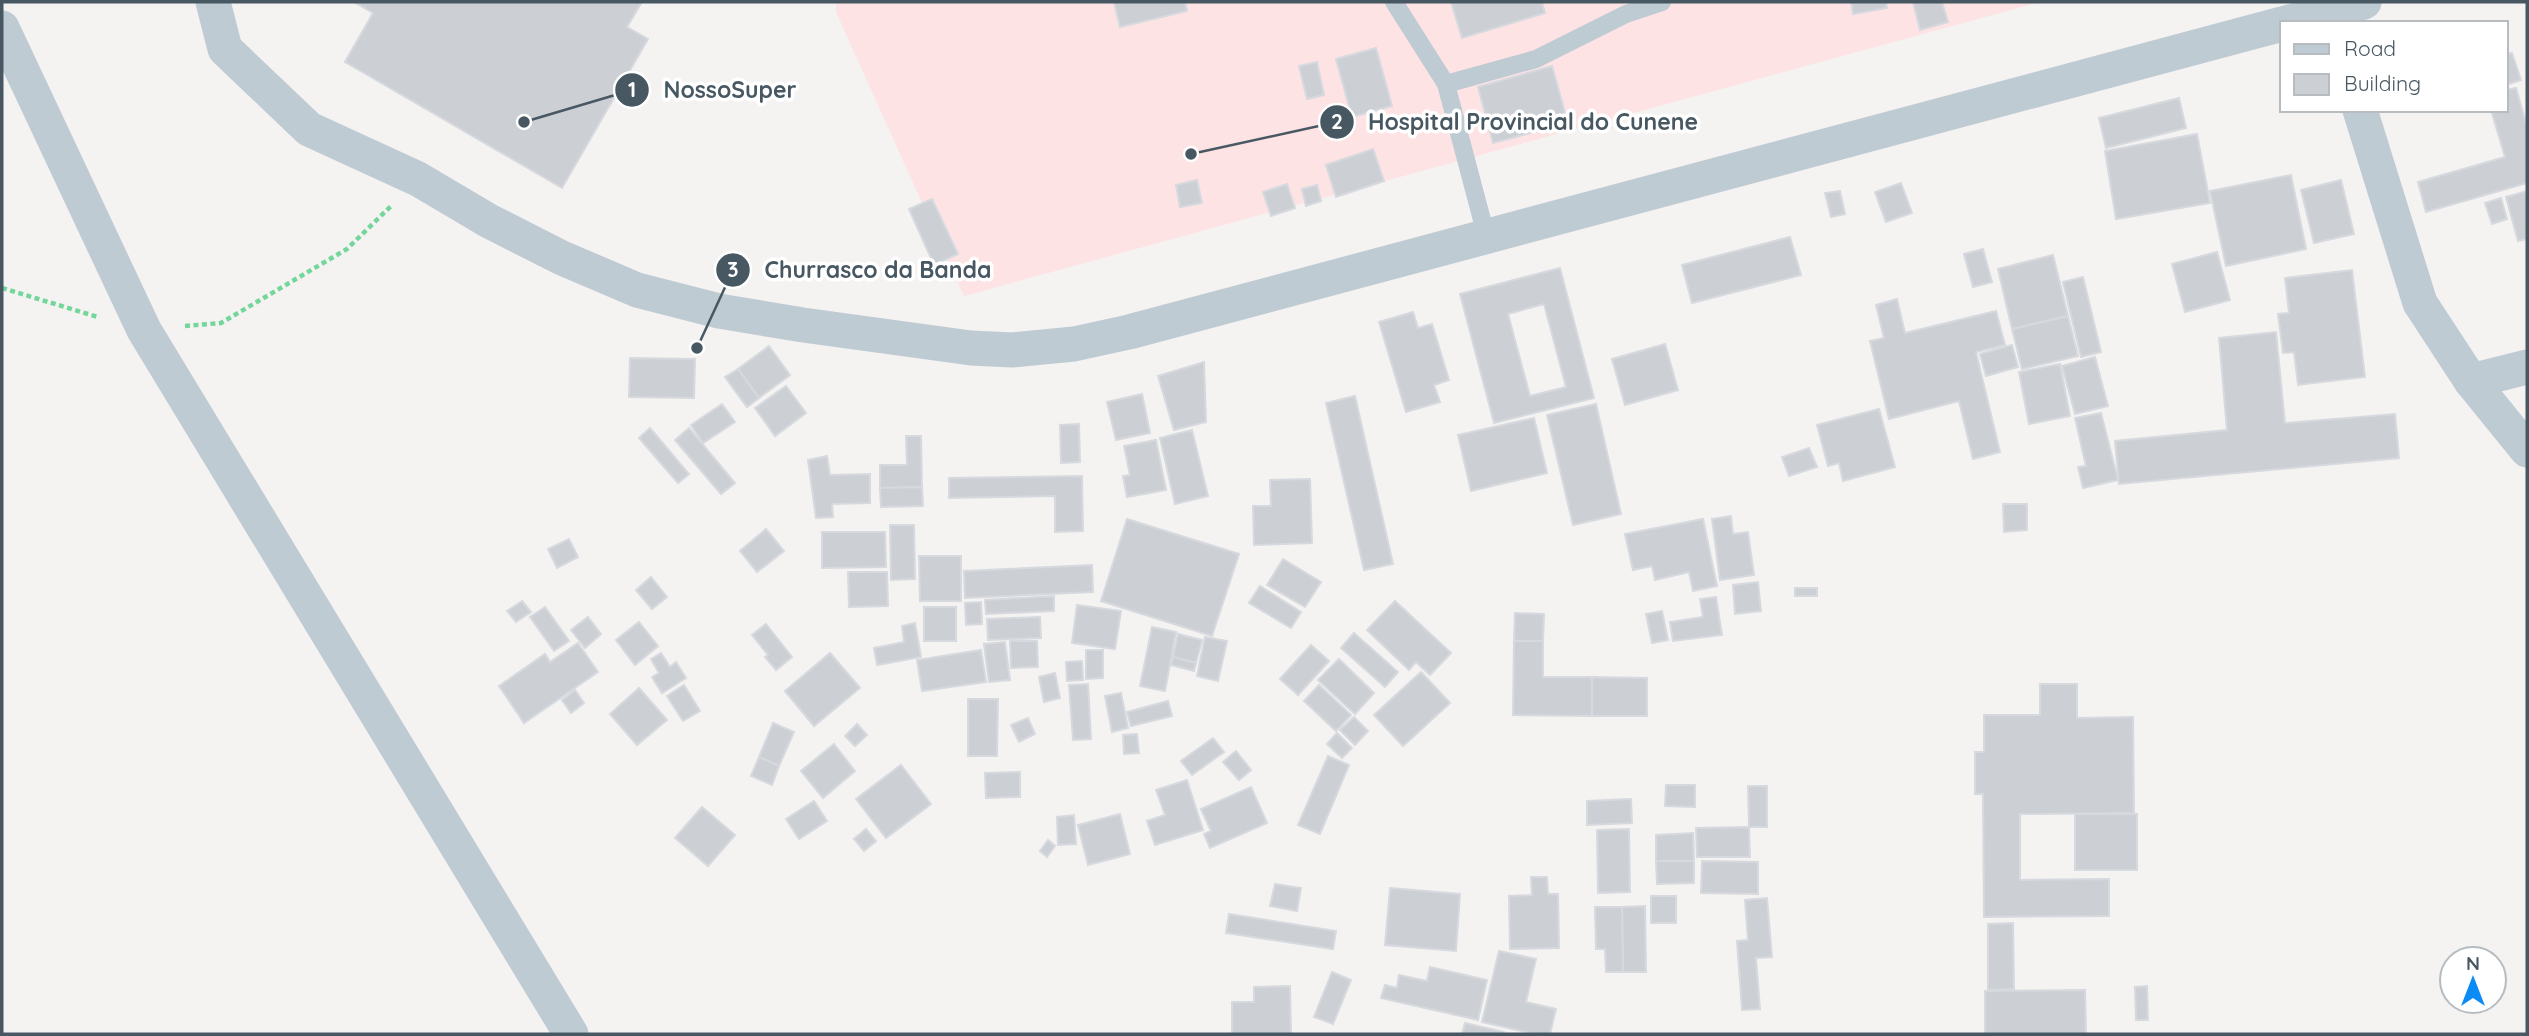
<svg xmlns="http://www.w3.org/2000/svg" width="2529" height="1036" viewBox="0 0 2529 1036" font-family="Quicksand,sans-serif">
	<rect width="100%" height="100%" fill="#f5f2f2"/>
	<!-- medical -->
	<polygon fill="#fde3e4" points="836,2 2040,2 964,296 836,12"/>
	<!-- building -->
	<g fill="#ccd0d5" stroke="#d6d9de" stroke-width="2" fill-rule="evenodd">
		<polygon points="354,2 642,2 627,27 648,39 562,188 345,62 373,13"/>
		<polygon points="1114,2 1185,2 1187,11 1120,27"/>
		<polygon points="1451,2 1542,2 1545,13 1462,38"/>
		<polygon points="1851,2 1886,2 1887,8 1853,14"/>
		<polygon points="1913,2 1942,2 1948,22 1920,30"/>
		<polygon points="1376,48 1392,106 1352,117 1336,59"/>
		<polygon points="2512,53 2521,80 2509,84 2506,77 2506,54"/>
		<polygon points="1317,62 1324,95 1307,99 1299,66"/>
		<polygon points="1552,66 1568,123 1493,143 1478,87"/>
		<polygon points="2516,88 2527,127 2527,183 2426,212 2418,182 2505,157 2491,110 2506,110 2506,90"/>
		<polygon points="2179,98 2186,128 2106,148 2099,118"/>
		<polygon points="2197,134 2210,203 2116,219 2105,151"/>
		<polygon points="1373,149 1384,181 1336,197 1326,165"/>
		<polygon points="2291,175 2306,249 2226,266 2210,191"/>
		<polygon points="1197,180 1202,203 1180,207 1176,185"/>
		<polygon points="2341,180 2354,234 2314,243 2301,190"/>
		<polygon points="1901,183 1912,213 1886,222 1875,192"/>
		<polygon points="1287,184 1295,208 1271,216 1263,192"/>
		<polygon points="1317,185 1321,201 1306,206 1302,189"/>
		<polygon points="1840,191 1845,214 1831,217 1825,193"/>
		<polygon points="2527,191 2527,239 2518,241 2506,197"/>
		<polygon points="2501,198 2507,219 2492,224 2485,203"/>
		<polygon points="932,199 958,254 934,265 909,209"/>
		<polygon points="1790,237 1801,275 1692,303 1682,265"/>
		<polygon points="1983,249 1992,282 1973,287 1964,254"/>
		<polygon points="2217,252 2230,300 2185,312 2172,264"/>
		<polygon points="2053,255 2068,316 2012,329 1998,269"/>
		<path d="M1560,268l34,130 -100,25 -34,-129zM1544,304l22,83 -36,9 -22,-82z"/>
		<polygon points="2352,270 2365,377 2298,385 2294,352 2283,353 2278,314 2289,313 2285,278"/>
		<polygon points="2083,277 2101,352 2081,357 2063,282"/>
		<polygon points="1897,299 1905,333 1996,311 2005,345 1976,352 2000,452 1973,459 1959,401 1889,419 1870,341 1884,338 1876,305"/>
		<polygon points="1413,312 1418,328 1432,324 1449,380 1434,385 1440,402 1406,412 1379,322"/>
		<polygon points="2068,316 2078,356 2022,369 2012,329"/>
		<polygon points="2276,332 2285,423 2395,414 2399,458 2119,484 2115,441 2227,430 2219,338"/>
		<polygon points="1665,344 1678,390 1625,405 1612,359"/>
		<polygon points="2012,345 2018,367 1986,376 1980,354"/>
		<polygon points="769,346 790,375 759,398 738,369"/>
		<polygon points="2095,357 2108,406 2075,414 2062,366"/>
		<polygon points="630,358 695,359 694,398 629,397"/>
		<polygon points="1204,362 1206,422 1174,430 1158,376"/>
		<polygon points="2060,364 2070,416 2029,424 2019,372"/>
		<polygon points="738,369 759,398 747,407 725,377"/>
		<polygon points="786,386 806,413 775,436 755,408"/>
		<polygon points="1142,394 1150,433 1116,440 1107,402"/>
		<polygon points="1355,396 1393,564 1364,570 1326,403"/>
		<polygon points="722,404 735,422 703,443 691,425"/>
		<polygon points="1596,404 1621,514 1573,525 1547,415"/>
		<polygon points="1879,409 1895,467 1843,481 1839,463 1828,466 1817,425"/>
		<polygon points="2101,413 2118,480 2083,488 2078,467 2086,466 2075,418"/>
		<polygon points="1534,418 1547,473 1471,491 1458,435"/>
		<polygon points="1079,424 1080,462 1061,463 1060,425"/>
		<polygon points="650,428 689,474 678,483 639,438"/>
		<polygon points="689,428 735,483 721,494 675,440"/>
		<polygon points="1192,430 1208,496 1175,504 1160,438"/>
		<polygon points="906,436 921,436 922,487 880,488 880,465 907,465"/>
		<polygon points="1156,440 1166,490 1127,497 1123,476 1130,475 1124,446"/>
		<polygon points="1809,448 1817,467 1789,476 1782,457"/>
		<polygon points="827,456 830,475 870,474 870,503 832,504 833,517 816,518 808,460"/>
		<polygon points="1082,476 1083,531 1055,532 1055,496 949,498 949,478"/>
		<polygon points="1310,479 1312,543 1254,545 1253,506 1271,506 1270,480"/>
		<polygon points="922,487 923,506 881,507 880,488"/>
		<polygon points="2003,504 2027,504 2027,530 2004,532"/>
		<polygon points="1731,516 1733,534 1748,532 1754,575 1720,580 1712,519"/>
		<polygon points="1127,519 1239,554 1212,636 1101,601"/>
		<polygon points="1703,519 1717,586 1693,591 1689,572 1655,580 1652,566 1633,570 1625,534"/>
		<polygon points="890,525 914,525 915,579 891,580"/>
		<polygon points="766,529 784,551 757,572 740,551"/>
		<polygon points="822,532 885,532 886,567 822,568"/>
		<polygon points="569,539 578,557 557,568 548,549"/>
		<polygon points="919,556 961,556 961,601 920,601"/>
		<polygon points="1283,559 1321,582 1305,607 1267,585"/>
		<polygon points="1092,565 1093,592 965,598 964,571"/>
		<polygon points="848,572 887,572 888,606 849,607"/>
		<polygon points="651,577 667,597 652,609 636,590"/>
		<polygon points="1758,582 1761,611 1735,614 1733,585"/>
		<polygon points="1260,586 1301,612 1291,628 1249,603"/>
		<rect x="1795" y="588" width="22" height="8"/>
		<polygon points="1054,596 1054,611 986,614 985,600"/>
		<polygon points="1716,597 1722,635 1673,641 1670,622 1703,617 1700,599"/>
		<polygon points="522,601 531,612 516,622 507,611"/>
		<polygon points="1395,601 1451,653 1430,675 1416,662 1409,670 1367,630"/>
		<polygon points="981,602 982,624 966,625 965,603"/>
		<polygon points="1077,605 1121,611 1115,649 1072,643"/>
		<polygon points="545,607 569,641 554,651 530,617"/>
		<rect x="924" y="607" width="32" height="34"/>
		<polygon points="1662,611 1668,640 1652,643 1646,614"/>
		<polygon points="1515,613 1544,614 1543,641 1514,641"/>
		<polygon points="588,617 601,634 585,648 571,630"/>
		<polygon points="1040,617 1041,638 988,640 987,619"/>
		<polygon points="639,622 658,646 635,665 616,640"/>
		<polygon points="915,623 921,657 877,665 874,648 904,642 902,626"/>
		<polygon points="766,624 792,657 776,670 765,657 768,655 752,635"/>
		<polygon points="1152,627 1176,632 1165,691 1140,686"/>
		<polygon points="1354,633 1398,672 1385,687 1341,648"/>
		<polygon points="1178,634 1202,640 1196,663 1173,657"/>
		<polygon points="1205,637 1227,641 1218,681 1197,676"/>
		<polygon points="1010,641 1037,641 1038,667 1011,668"/>
		<polygon points="1514,641 1543,641 1543,677 1592,677 1592,716 1513,715"/>
		<polygon points="1005,642 1010,680 989,682 984,644"/>
		<polygon points="578,643 598,672 524,723 499,686 545,654 550,662"/>
		<polygon points="1311,645 1329,661 1298,695 1280,679"/>
		<polygon points="981,650 986,682 922,691 917,660"/>
		<polygon points="1086,650 1103,650 1103,678 1086,679"/>
		<polygon points="661,653 670,667 676,662 686,678 662,693 652,677 659,673 651,659"/>
		<polygon points="830,653 860,688 814,726 785,691"/>
		<polygon points="1173,657 1196,663 1194,671 1171,665"/>
		<polygon points="1339,659 1374,693 1355,714 1318,680"/>
		<polygon points="1082,661 1083,680 1067,681 1066,662"/>
		<polygon points="1421,672 1450,703 1403,746 1374,715"/>
		<polygon points="1055,673 1060,698 1044,702 1039,677"/>
		<polygon points="1592,677 1647,678 1647,716 1592,716"/>
		<polygon points="1088,684 1091,739 1073,740 1069,685"/>
		<polygon points="2040,684 2077,684 2077,718 2133,717 2134,813 2020,814 2020,880 2109,879 2109,916 1984,917 1983,794 1975,794 1975,752 1984,752 1984,715 2040,715"/>
		<polygon points="684,685 700,711 683,721 667,696"/>
		<polygon points="1319,685 1351,715 1336,731 1304,701"/>
		<polygon points="639,688 667,720 637,745 610,714"/>
		<polygon points="575,690 584,703 571,713 562,700"/>
		<polygon points="1121,693 1128,728 1112,732 1105,696"/>
		<polygon points="968,699 998,699 997,756 968,756"/>
		<polygon points="1168,701 1172,716 1131,726 1127,712"/>
		<polygon points="1354,717 1368,731 1355,745 1340,730"/>
		<polygon points="1028,718 1035,734 1019,742 1011,725"/>
		<polygon points="773,723 794,732 779,766 759,757"/>
		<polygon points="857,724 867,735 855,746 845,736"/>
		<polygon points="1337,733 1352,748 1342,758 1327,744"/>
		<polygon points="1137,734 1139,753 1124,754 1123,735"/>
		<polygon points="1213,738 1224,752 1192,775 1181,761"/>
		<polygon points="834,744 855,771 823,798 801,771"/>
		<polygon points="1236,751 1251,770 1239,780 1223,762"/>
		<polygon points="1328,756 1349,765 1320,834 1298,825"/>
		<polygon points="759,757 779,766 772,785 751,776"/>
		<polygon points="901,765 931,804 886,838 856,799"/>
		<polygon points="1020,772 1020,797 986,798 985,773"/>
		<polygon points="1187,780 1203,830 1155,845 1147,821 1165,815 1156,790"/>
		<polygon points="1666,785 1695,785 1695,807 1665,806"/>
		<polygon points="1748,786 1767,786 1767,827 1749,827"/>
		<polygon points="1251,787 1267,823 1210,848 1204,834 1211,831 1201,809"/>
		<polygon points="1631,799 1632,823 1587,825 1587,801"/>
		<polygon points="814,801 827,821 799,839 786,819"/>
		<polygon points="702,807 735,835 708,866 675,838"/>
		<polygon points="1120,814 1130,854 1088,865 1078,825"/>
		<rect x="2075" y="814" width="62" height="56"/>
		<polygon points="1074,815 1076,844 1058,845 1057,817"/>
		<polygon points="1749,827 1750,857 1697,857 1696,828"/>
		<polygon points="866,829 876,841 864,851 854,839"/>
		<polygon points="1629,829 1630,892 1598,893 1597,830"/>
		<polygon points="1693,833 1694,861 1656,861 1656,835"/>
		<polygon points="1048,840 1055,846 1047,857 1040,851"/>
		<polygon points="1656,861 1694,861 1694,883 1657,884"/>
		<polygon points="1702,861 1758,862 1758,894 1701,893"/>
		<polygon points="1531,877 1547,877 1548,894 1558,894 1559,948 1510,949 1509,896 1532,895"/>
		<polygon points="1275,884 1301,888 1297,911 1270,906"/>
		<polygon points="1390,888 1460,894 1456,951 1385,945"/>
		<rect x="1651" y="896" width="25" height="27"/>
		<polygon points="1767,898 1772,957 1756,958 1760,1009 1742,1010 1737,941 1748,940 1745,900"/>
		<polygon points="1645,906 1646,972 1623,972 1622,907"/>
		<polygon points="1595,907 1622,907 1623,972 1606,972 1605,949 1596,949"/>
		<polygon points="1229,914 1336,931 1333,949 1226,933"/>
		<polygon points="2013,923 2014,989 1988,990 1988,924"/>
		<polygon points="1499,951 1536,959 1526,1002 1556,1009 1550,1034 1535,1034 1482,1022"/>
		<polygon points="1430,967 1487,980 1478,1020 1381,998 1385,985 1397,988 1399,975 1427,981"/>
		<polygon points="1332,972 1351,980 1333,1024 1314,1017"/>
		<polygon points="1290,986 1291,1034 1232,1034 1232,1002 1254,1002 1254,987"/>
		<polygon points="2147,986 2148,1020 2136,1020 2135,987"/>
		<polygon points="2085,990 2086,1034 1985,1034 1985,991"/>
		<polygon points="1465,1023 1504,1032 1504,1034 1462,1034"/>
	</g>
	<g fill="none" stroke-linecap="round" stroke-linejoin="round">
		<!-- path -->
		<g stroke="#73d69a" stroke-width="4.5" stroke-dasharray="5 3.5" stroke-linecap="butt">
			<polyline points="2,288 98,317"/>
			<polyline points="185,326 221,323 347,249 391,206"/>
		</g>
		<!-- lane -->
		<g stroke="#bfcbd3" stroke-width="18">
			<polyline points="1394,2 1446,84 1486,235"/>
			<polyline points="1446,84 1536,59 1626,14 1662,2"/>
		</g>
		<!-- street -->
		<g stroke="#bfcbd3" stroke-width="35">
			<polyline points="213,2 225,49 309,129 418,179 489,221 562,258 637,290 719,311 803,325 971,348 1012,350 1074,344 1129,332 2282,24"/>
			<polyline points="2286,23 2364,2"/>
			<polyline points="2,28 144,330 571,1034"/>
			<polyline points="2360,110 2420,303 2471,381 2527,450"/>
			<polyline points="2471,381 2527,367"/>
		</g>
	</g>
	<!-- callouts -->
	<path fill="none" stroke="#485862" stroke-width="2.5" d="M524 122L632 90M1191 154L1337 122M697 348L733 270"/>
	<g fill="#485862" stroke="#fff" stroke-width="2.5">
		<circle cx="524" cy="122" r="7"/>
		<circle cx="1191" cy="154" r="7"/>
		<circle cx="697" cy="348" r="7"/>
		<circle cx="632" cy="90" r="18"/>
		<circle cx="1337" cy="122" r="18"/>
		<circle cx="733" cy="270" r="18"/>
	</g>
	<g font-size="21" text-anchor="middle" font-weight="bold" fill="#fff">
		<text x="632" y="97">1</text>
		<text x="1337" y="129">2</text>
		<text x="733" y="277">3</text>
	</g>
	<g font-size="23" text-anchor="middle" font-weight="bold" fill="#485862" stroke="#fff" stroke-width="7" stroke-linejoin="round" paint-order="stroke">
		<text x="730" y="98">NossoSuper</text>
		<text x="1533" y="130">Hospital Provincial do Cunene</text>
		<text x="878" y="278">Churrasco da Banda</text>
	</g>
	<!-- border -->
	<rect width="2529" height="1036" fill="none" stroke="#485862" stroke-width="7"/>
	<!-- legend -->
	<rect x="2280" y="21" width="228" height="91" fill="#ffffff" stroke="#b6bcc0" stroke-width="2"/>
	<rect x="2294" y="44" width="35" height="10" fill="#bfcbd3" stroke="#b6bcc0" stroke-width="2"/>
	<text x="2344" y="56" font-size="21" fill="#485862">Road</text>
	<rect x="2294" y="74" width="35" height="21" fill="#ccd0d5" stroke="#b6bcc0" stroke-width="2"/>
	<text x="2344" y="91" font-size="21" fill="#485862">Building</text>
	<!-- north arrow -->
	<g transform="translate(2473 980)"><circle r="33" fill="#ffffff" stroke="#b6bcc0" stroke-width="2"/>
	<path d="M0-5L12 26L0 18L-12 26Z" fill="#0a8bf6"/>
	<text y="-10" font-size="19" font-weight="bold" text-anchor="middle" fill="#485862">N</text>
	</g>
</svg>
